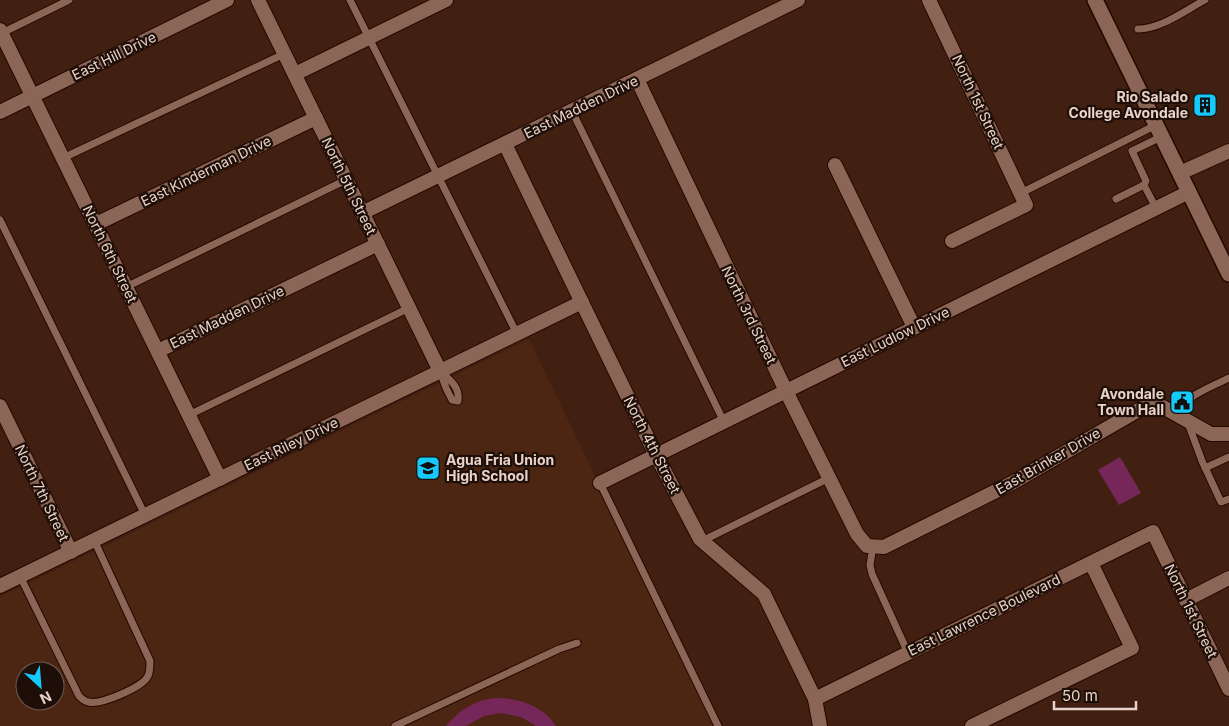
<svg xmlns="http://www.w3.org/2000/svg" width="1229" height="726" viewBox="0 0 1229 726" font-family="Inter,sans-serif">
	<rect width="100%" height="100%" fill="#412012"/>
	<!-- built -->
	<path fill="#4c2513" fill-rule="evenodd" d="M529,339l187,387h-716v-129zM25,671h30v30h-30z"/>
	<!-- green -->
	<g fill="#76275a">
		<polygon points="1120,457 1141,493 1119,505 1098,470"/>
		<path d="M497,698c23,0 46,8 59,28h-20l-15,-9 -20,-4 -17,3 -18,10h-20c13,-16 30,-27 51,-28z"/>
	</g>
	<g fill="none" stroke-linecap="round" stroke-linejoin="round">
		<!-- lane casing -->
		<g stroke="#260800" stroke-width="9">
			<g id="lane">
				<polyline points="350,0 517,334"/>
				<path d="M1138,29c23,0 46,-18 67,-29"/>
				<polyline points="2,33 69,0"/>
				<polyline points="572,111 724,422"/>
				<polyline points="63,158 284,54"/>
				<polyline points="1144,185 1156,208"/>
				<polyline points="1021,193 1156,125"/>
				<polyline points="1116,199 1144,185 1146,181 1132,151 1161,137"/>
				<polyline points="0,220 145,515"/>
				<polyline points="126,287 346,180"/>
				<path d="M440,371c10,9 20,16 18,30l-6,-1 -6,-12z"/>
				<path d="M1175,413c12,-17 35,-26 54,-35"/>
				<polyline points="189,415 409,308"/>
				<polyline points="1188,423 1202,461 1221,502 1229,499"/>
				<polyline points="1205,468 1229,457"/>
				<polyline points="600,483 718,726"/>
				<polyline points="702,541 829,478"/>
				<polyline points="873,546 870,565 872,574 908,653"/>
				<path d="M20,576l59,120c2,2 6,6 10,6 12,3 54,-15 59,-26 2,-4 2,-10 2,-15l-56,-121"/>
				<polyline points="395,726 559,649 577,643"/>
			</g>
		</g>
		<!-- street casing -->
		<g stroke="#260800" stroke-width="16">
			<g id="street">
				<polyline points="258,0 440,371"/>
				<polyline points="929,0 1026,205 952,241"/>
				<polyline points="0,30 220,479"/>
				<polyline points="295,74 446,0"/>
				<polyline points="637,79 786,391 857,534 867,546 884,547 1014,482 1142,408 1163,407 1211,434 1229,434"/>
				<polyline points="0,112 227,0"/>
				<polyline points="505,144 656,455 700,539 764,594 815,699 820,726"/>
				<polyline points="835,165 914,327"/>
				<polyline points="1180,173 1229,151"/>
				<polyline points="362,213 798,0"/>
				<polyline points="96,224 316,118"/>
				<polyline points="158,351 378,244"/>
				<polyline points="0,406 71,552"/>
				<polyline points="600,483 1189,192"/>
				<polyline points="0,586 582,302"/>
				<polyline points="1186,600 1229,578"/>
				<polyline points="815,699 1153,532 1229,689"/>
				<polyline points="972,726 1132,648 1091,563"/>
			</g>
		</g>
		<!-- secondary casing -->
		<g stroke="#260800" stroke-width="18">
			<polyline id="secondary" points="1095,0 1229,274"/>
		</g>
		<!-- lane -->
		<use href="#lane" stroke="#8b6555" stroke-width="7"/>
		<!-- street -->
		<use href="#street" stroke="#8b6555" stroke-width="14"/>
		<!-- secondary -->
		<use href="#secondary" stroke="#8b6555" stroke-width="15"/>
	</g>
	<!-- icons -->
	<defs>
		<g id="building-square" transform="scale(1.25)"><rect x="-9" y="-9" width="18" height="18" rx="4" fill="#15cafb" stroke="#1d0f08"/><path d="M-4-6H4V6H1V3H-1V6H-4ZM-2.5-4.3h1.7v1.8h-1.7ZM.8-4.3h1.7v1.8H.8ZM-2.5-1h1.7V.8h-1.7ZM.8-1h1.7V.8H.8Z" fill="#111"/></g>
		<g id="civic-square" transform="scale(1.25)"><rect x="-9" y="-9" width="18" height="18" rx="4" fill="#15cafb" stroke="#1d0f08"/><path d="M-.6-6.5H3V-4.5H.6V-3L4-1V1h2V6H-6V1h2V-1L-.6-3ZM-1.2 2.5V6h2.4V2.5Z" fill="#111"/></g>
		<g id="school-square" transform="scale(1.25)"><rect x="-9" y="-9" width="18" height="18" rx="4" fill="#15cafb" stroke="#1d0f08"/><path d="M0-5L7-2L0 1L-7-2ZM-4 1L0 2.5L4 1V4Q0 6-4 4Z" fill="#111"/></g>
	</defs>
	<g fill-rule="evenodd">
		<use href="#building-square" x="1205" y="105"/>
		<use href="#civic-square" x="1182" y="402"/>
		<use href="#school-square" x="428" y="468"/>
	</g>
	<g text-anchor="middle" stroke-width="4.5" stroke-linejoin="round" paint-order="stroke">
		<!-- street labels -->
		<g font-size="14" fill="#e8d2c9" stroke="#1d0f08">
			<text transform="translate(114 56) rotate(-26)" y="5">East Hill Drive</text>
			<text transform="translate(978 102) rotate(65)" y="5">North 1st Street</text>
			<text transform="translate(581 107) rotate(-26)" y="5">East Madden Drive</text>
			<text transform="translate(206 171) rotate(-26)" y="5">East Kinderman Drive</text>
			<text transform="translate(349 186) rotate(64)" y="5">North 5th Street</text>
			<text transform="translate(110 254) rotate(64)" y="5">North 6th Street</text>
			<text transform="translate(749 315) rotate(64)" y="5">North 3rd Street</text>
			<text transform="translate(227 317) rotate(-26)" y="5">East Madden Drive</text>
			<text transform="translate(895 337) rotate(-26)" y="5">East Ludlow Drive</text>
			<text transform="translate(291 444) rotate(-26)" y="5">East Riley Drive</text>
			<text transform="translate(652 445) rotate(63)" y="5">North 4th Street</text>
			<text transform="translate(1048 461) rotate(-30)" y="5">East Brinker Drive</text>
			<text transform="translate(42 493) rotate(64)" y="5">North 7th Street</text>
			<text transform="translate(1191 611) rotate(64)" y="5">North 1st Street</text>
			<text transform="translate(984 615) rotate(-26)" y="5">East Lawrence Boulevard</text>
		</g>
		<!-- poi labels -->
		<g font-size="14" font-weight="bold" fill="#e8d2c9" stroke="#1d0f08" text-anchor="end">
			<text x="1188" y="102">Rio Salado<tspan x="1188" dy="16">College Avondale</tspan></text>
			<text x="1164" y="399">Avondale<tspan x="1164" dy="16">Town Hall</tspan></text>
			<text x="446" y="465" text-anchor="start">Agua Fria Union<tspan x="446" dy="16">High School</tspan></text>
		</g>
	</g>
	<!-- north arrow -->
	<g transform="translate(40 686) rotate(154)"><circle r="24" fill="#1d0f08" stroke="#6e5d55"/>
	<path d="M0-4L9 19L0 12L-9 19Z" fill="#15cafb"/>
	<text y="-8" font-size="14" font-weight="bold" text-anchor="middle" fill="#e8d2c9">N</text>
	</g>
	<!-- scale -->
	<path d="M1054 701v8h82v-8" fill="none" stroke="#e8d2c9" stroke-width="2.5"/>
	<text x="1062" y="701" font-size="15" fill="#e8d2c9" stroke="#1d0f08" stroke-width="4" paint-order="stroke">50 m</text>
</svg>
